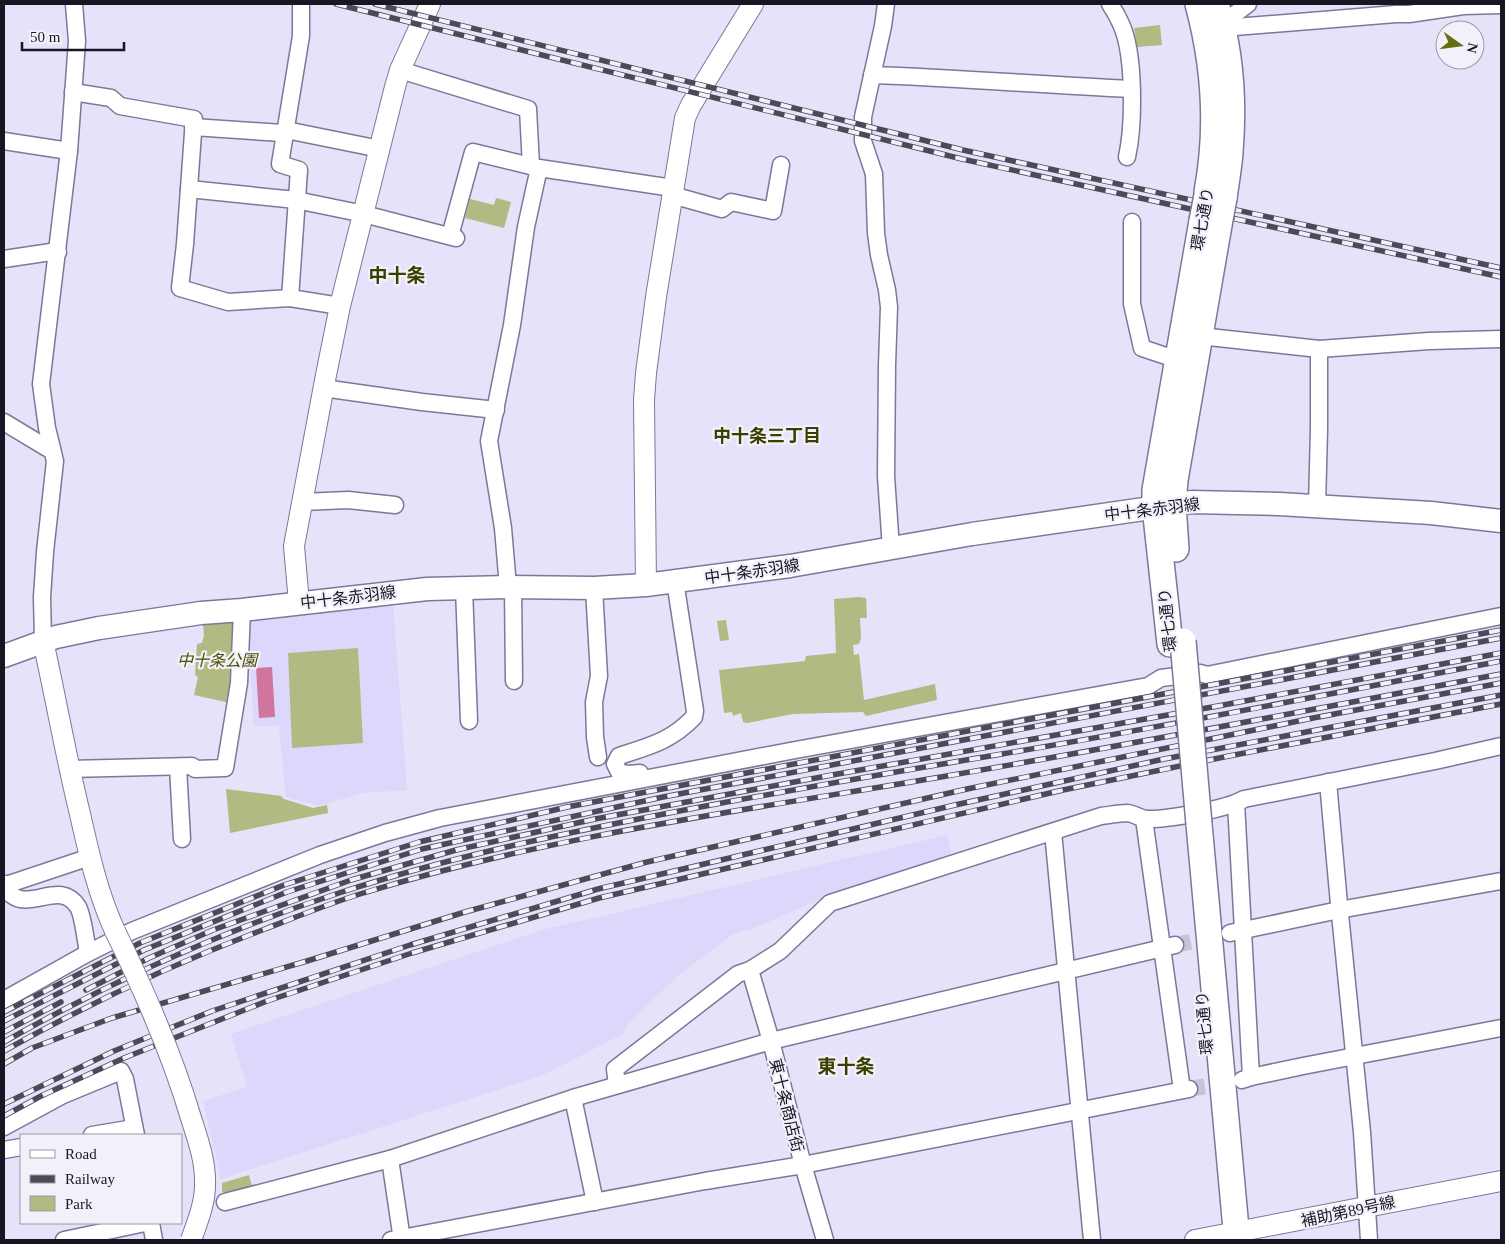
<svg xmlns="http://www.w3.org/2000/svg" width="1505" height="1244" viewBox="0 0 1505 1244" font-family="'Times New Roman','Noto Sans JP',serif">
	<rect width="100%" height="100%" fill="#e5e2f9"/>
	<!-- built -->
	<g fill="#ddd7fc">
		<polygon points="393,603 407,790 362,793 319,806 286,797 279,726 254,726 247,624 249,617"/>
		<polygon points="947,835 952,856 821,899 752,929 733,934 680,974 628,1024 623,1034 543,1075 221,1179 203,1101 247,1087 231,1034 542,930"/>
	</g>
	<!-- green -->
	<g fill="#b3b982">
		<polygon points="1160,25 1162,45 1137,47 1134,28"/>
		<polygon points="496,198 511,202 504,228 465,218 470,199 494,205"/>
		<polygon points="859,597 866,598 867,618 860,618 861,638 859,644 853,645 854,655 859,654 864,700 935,684 937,700 866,716 863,712 793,714 747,723 743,722 741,713 733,716 732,712 724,713 719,670 805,661 806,656 836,653 834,599"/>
		<polygon points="234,617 230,703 194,695 198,677 195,675 197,644 202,643 204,635 203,623"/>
		<polygon points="726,620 729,640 720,641 717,621"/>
		<polygon points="358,648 363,743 292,748 288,653"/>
		<polygon points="226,789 281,796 284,799 313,808 327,805 328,813 230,833"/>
		<polygon points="249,1175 252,1186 232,1192 222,1192 222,1183"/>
	</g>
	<!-- water -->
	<polygon fill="#d0769e" points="272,667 275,717 259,718 256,668"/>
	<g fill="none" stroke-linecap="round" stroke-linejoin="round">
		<!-- minor-tunnel -->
		<g stroke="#c6c3d9" stroke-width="16" stroke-dasharray="16 8" stroke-linecap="butt">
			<polyline points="1175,945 1218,936"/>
			<polyline points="1189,1089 1231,1082"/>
		</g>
		<!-- minor casing -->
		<g stroke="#7d779a" stroke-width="19">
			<g id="minor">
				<polyline points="886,4 883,26 863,117 863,141 874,174 876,233 879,255 887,290 889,307 887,365 886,476 891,549"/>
				<path d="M1110,4c4,6 8,13 11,20 14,30 13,101 6,133"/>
				<polyline points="1222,24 1248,4"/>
				<polyline points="1223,28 1396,14 1409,14 1463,6 1501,5"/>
				<polyline points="400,70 528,109 531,166"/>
				<path d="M872,75c86,3 173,10 259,14"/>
				<polyline points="73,92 111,98 120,106 194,119 185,244 180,288 228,302 290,298 340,306"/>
				<polyline points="193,127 282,133 291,131 380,149"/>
				<polyline points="4,141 69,151"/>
				<polyline points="189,189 296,200 364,214 456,238"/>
				<polyline points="672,195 722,209 731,202 773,211 781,165"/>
				<polyline points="1132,222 1132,304 1142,348 1178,360"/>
				<polyline points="450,236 473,152 539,168 673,188"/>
				<polyline points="4,259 51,252 58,252"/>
				<polyline points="290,298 299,170 280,164 301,36 301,6"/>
				<polyline points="1200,336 1319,349 1429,341 1501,339"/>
				<polyline points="323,388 422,402 496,410"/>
				<polyline points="4,422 47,448 52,450"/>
				<polyline points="302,502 348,500 395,505"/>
				<polyline points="1317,506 1319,429 1319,349"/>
				<polyline points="508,587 503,528 489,441 512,325 526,227 539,168"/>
				<polyline points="513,587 514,681"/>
				<polyline points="464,588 469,721"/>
				<polyline points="594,588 599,676 594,702 595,737 598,757"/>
				<polyline points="43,641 42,597 45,552 55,461 47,428 41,384 69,151 77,41 74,4"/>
				<polyline points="178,767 182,839"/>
				<polyline points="69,769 192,766 195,769 225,768 239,683 242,610"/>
				<path d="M640,773l-11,1 -10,-2 -4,-8 4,-8c31,-10 52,-15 75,-39l1,-6 -20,-130"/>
				<polyline points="1328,782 1339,904 1362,1132 1369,1240"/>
				<polyline points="1236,803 1251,1077"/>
				<polyline points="1144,819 1182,1090"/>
				<polyline points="1053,832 1092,1240"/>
				<polyline points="4,884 9,884 90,857"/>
				<path d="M4,889c5,4 10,9 16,10 20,4 43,-16 58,8 5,8 8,35 10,46"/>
				<polyline points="1230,933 1339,910 1501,881"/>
				<polyline points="750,970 771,1041 803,1165 825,1240"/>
				<polyline points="4,1000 88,953 132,931 320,855 385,833 440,818 790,751 1148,686 1161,678 1200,673 1207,675 1501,616"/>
				<polyline points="1242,1080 1251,1077 1303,1066 1501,1028"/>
				<path d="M617,1085l-2,-16 123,-95 12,-4 30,-19 50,-48 271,-87c9,-1 18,-3 27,-3 6,1 12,5 18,6 20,1 81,-10 98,-20l191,-38 66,-15"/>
				<polyline points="573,1098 595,1202"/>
				<polyline points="4,1127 63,1095 121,1071 125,1079 136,1135"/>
				<polyline points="92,1135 134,1128"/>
				<polyline points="4,1150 21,1147"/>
				<polyline points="390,1159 402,1240"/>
				<polyline points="225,1202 390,1159 573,1098 771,1041 1175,945"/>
				<polyline points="151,1223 154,1240"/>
				<polyline points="64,1240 145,1223"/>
				<polyline points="391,1240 705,1181 803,1165 1189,1089"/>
			</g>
		</g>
		<!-- tertiary casing -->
		<g stroke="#7d779a" stroke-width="22">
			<g id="tertiary">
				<polyline points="646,585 644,400 646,373 656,297 685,118 691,105 753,4"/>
				<polyline points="299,603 294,546 326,375 340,306 395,87 400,70 430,4"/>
				<path d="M43,641c13,58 23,116 37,173 9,40 18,80 35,117"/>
				<polyline points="1195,1240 1501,1181"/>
			</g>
		</g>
		<!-- secondary casing -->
		<g stroke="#7d779a" stroke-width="25">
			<polyline id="secondary" points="4,656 56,637 99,628 201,613 242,610 427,589 508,587 594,588 646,585 790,566 972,534 1192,502 1279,504 1431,513 1501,521"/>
		</g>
		<!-- primary casing -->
		<g stroke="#7d779a" stroke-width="28">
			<g id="primary">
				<path d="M1198,4c17,63 21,123 9,188"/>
				<path d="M1216,4c15,47 18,99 14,148 -1,15 -4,31 -6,46"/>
				<polyline points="1176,549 1173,504 1175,480 1219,225"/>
				<polyline points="1170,644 1155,507 1155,490 1202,221"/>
				<polyline points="1199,824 1237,1240"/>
			</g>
		</g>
		<!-- minor -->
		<use href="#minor" stroke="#fff" stroke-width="16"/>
		<!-- tertiary -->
		<use href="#tertiary" stroke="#fff" stroke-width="20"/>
		<!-- secondary -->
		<use href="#secondary" stroke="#fff" stroke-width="22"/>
		<!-- primary -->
		<use href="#primary" stroke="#fff" stroke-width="25"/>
		<!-- rail casing -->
		<g stroke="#4c4959" stroke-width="5.5">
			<g id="rail">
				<polyline points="336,4 962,159 1501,277"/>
				<polyline points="375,4 963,150 1501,268"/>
				<polyline points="86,990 149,958 213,930 351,880 456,850 595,819 832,775 1218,706 1501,653"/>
				<polyline points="4,1012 140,943 284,885 419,842 567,807 1501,630"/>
				<polyline points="4,1021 144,950 287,892 422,849 663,797 1501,638"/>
				<polyline points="4,1032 61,1002"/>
				<path d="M4,1042c106,-60 218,-111 335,-149 116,-38 236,-62 356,-85 102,-19 205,-37 307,-54 167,-28 333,-61 499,-93"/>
				<path d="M4,1051c84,-47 171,-88 261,-122 31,-12 63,-25 95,-35 189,-58 386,-84 581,-117 187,-32 374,-68 560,-103"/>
				<polyline points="4,1064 32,1048 112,1018 307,961 465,912 647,862 967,789 1313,718 1501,683"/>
				<polyline points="4,1104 114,1051 212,1011 410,945 598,889 955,805 1164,759 1501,695"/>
				<polyline points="4,1116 41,1096 124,1058 267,1001 412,953 599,898 1063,790 1229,756 1501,704"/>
			</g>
		</g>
		<!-- rail -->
		<use href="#rail" stroke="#f2f1f9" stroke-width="4" stroke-dasharray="11" stroke-linecap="butt"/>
		<!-- tertiary-bridge casing -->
		<g stroke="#7d779a" stroke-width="22" stroke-linecap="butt">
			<path id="tertiary-bridge" d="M115,931c30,61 57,123 76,187 7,22 15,44 14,67 0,19 -8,38 -14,55"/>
		</g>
		<!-- primary-bridge casing -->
		<g stroke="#7d779a" stroke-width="28" stroke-linecap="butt">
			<g id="primary-bridge">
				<polyline points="1202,221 1207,195"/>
				<polyline points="1219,225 1224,198"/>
				<polyline points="1183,641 1199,824"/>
			</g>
		</g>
		<!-- tertiary-bridge -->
		<use href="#tertiary-bridge" stroke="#fff" stroke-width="20"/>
		<!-- primary-bridge -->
		<use href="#primary-bridge" stroke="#fff" stroke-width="25"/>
	</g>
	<g text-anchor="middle" stroke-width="4.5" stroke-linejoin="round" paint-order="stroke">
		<!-- street labels -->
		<g font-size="16" fill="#191624" stroke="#f2f1f9">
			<text transform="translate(1202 219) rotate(-80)" y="6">環七通り</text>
			<text transform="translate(1152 509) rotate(-7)" y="6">中十条赤羽線</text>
			<text transform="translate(752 571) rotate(-8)" y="6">中十条赤羽線</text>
			<text transform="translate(348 597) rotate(-7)" y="6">中十条赤羽線</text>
			<text transform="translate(1167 620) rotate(-96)" y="6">環七通り</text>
			<text transform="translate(1204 1023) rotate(-95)" y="6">環七通り</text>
			<text transform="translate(787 1105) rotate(76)" y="6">東十条商店街</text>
			<text transform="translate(1348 1211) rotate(-12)" y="6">補助第89号線</text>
		</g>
		<!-- park labels -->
		<g font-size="16" font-style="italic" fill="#4c4f00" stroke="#f2f1f9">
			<text x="217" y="666">中十条公園</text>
		</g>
		<!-- neighbourhood labels -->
		<g font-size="18" font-weight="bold" fill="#3b3e00" stroke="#f2f1f9">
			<text x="767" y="442">中十条三丁目</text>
		</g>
		<!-- quarter labels -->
		<g font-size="19" font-weight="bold" fill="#3b3e00" stroke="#f2f1f9">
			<text x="397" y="282">中十条</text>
			<text x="846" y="1073">東十条</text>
		</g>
	</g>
	<!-- border -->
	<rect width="1505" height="1244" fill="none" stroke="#191624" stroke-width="10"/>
	<!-- legend -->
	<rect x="20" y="1134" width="162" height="90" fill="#f2f1f9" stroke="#9b99a4"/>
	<rect x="30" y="1150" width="25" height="8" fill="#ffffff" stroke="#9b99a4"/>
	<text x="65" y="1159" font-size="15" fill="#191624">Road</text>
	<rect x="30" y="1175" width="25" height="8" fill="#4c4959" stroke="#9b99a4"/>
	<text x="65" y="1184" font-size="15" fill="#191624">Railway</text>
	<rect x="30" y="1196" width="25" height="15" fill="#b3b982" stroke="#9b99a4"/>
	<text x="65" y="1209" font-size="15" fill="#191624">Park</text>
	<!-- north arrow -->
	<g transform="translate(1460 45) rotate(104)"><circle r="24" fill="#f2f1f9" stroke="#9b99a4"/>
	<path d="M0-4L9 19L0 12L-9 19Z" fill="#686d11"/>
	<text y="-8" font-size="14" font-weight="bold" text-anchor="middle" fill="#191624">N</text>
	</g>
	<!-- scale -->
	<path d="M22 42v8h102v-8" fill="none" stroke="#191624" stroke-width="2.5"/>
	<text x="30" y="42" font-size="15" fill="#191624" stroke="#f2f1f9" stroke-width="4" paint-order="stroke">50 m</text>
</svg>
